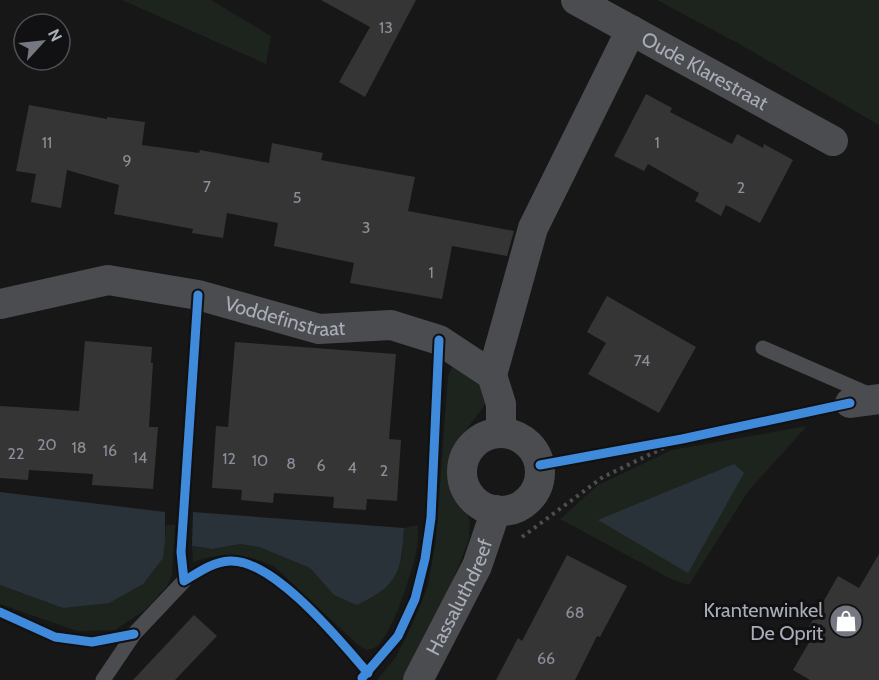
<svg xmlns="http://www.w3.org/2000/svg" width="879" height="680" viewBox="0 0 879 680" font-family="Cabin,sans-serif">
	<rect width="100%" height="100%" fill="#171717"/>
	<!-- green -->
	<g fill="#1d241e">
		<polygon points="122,0 211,0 271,36 266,64"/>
		<polygon points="657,0 879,0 879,125 741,45"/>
		<polygon points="453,365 473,374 490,398 454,446 449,460 452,476 470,521 469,539 444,603 403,680 377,680 396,657 413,623 428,586 436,540 448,376"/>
		<polygon points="807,426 749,490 689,585 671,579 560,519 598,485 672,450"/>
		<polygon points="166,525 175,525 172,575 168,585 145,610 115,630 77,631 0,604 0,585 63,608 165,540"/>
		<path d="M418,525c0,9 0,19 -2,28 -4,18 -26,93 -45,96 -6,2 -12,-3 -16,-7l-80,-75c-27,-14 -55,-15 -82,-5l-1,-16 21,3 27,-5 19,3 51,21 24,27 68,-38 2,-29z"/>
	</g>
	<!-- water -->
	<g fill="#2a3239">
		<polygon points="734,464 744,473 688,573 598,520"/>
		<polygon points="0,492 165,512 165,540 163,558 143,584 109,603 63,608 0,585"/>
		<path d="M193,512l211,16c-3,44 -5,57 -47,77l-23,-10 -24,-27 -51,-21 -19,-3 -27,5 -21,-3z"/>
	</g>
	<!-- building -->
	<g fill="#353536">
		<polygon points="321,0 416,0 365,97 339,82 370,27"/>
		<polygon points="646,94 672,108 670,112 732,144 737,134 763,148 764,144 793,160 760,223 726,205 721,216 695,201 699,193 648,164 644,171 614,156"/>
		<polygon points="29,105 107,119 107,117 145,122 142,145 199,153 200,150 269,163 272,143 323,153 321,160 415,177 408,211 514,231 507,256 452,246 442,299 350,283 354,263 274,246 278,223 227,213 223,238 192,233 193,229 114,214 119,185 67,170 61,208 31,202 36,174 16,171"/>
		<polygon points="607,296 696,347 659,413 588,374 606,343 587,332"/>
		<polygon points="85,341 152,347 151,363 153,363 149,427 158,427 153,489 92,485 93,474 29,470 28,480 0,478 0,406 79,411"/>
		<polygon points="235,342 396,354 389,439 401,440 397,501 367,499 366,510 333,508 334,497 274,493 273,503 241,500 242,490 212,488 216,426 228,427"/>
		<polygon points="879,554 879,680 810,680 793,670 814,634 807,630 838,576 859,588"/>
		<polygon points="567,555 627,586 600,637 597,636 575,680 496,680 518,638 522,641"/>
		<polygon points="194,615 217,636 175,680 133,680"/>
	</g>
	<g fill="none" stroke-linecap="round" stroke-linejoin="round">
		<!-- path -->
		<polyline stroke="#4d4e52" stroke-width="4" stroke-dasharray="3 4.5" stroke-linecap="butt" points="522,537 603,477 682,439"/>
		<!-- service -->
		<g stroke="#4b4c50" stroke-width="15">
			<polyline points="763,348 873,396"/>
			<polyline points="103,680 134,634 184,581"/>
		</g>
		<!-- minor -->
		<g stroke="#4b4c50" stroke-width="30">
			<path id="s1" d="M576,0l257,141"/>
			<path id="s2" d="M0,304l108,-24 90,15 121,34 72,-4 48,15 53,35 9,29v29"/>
			<polyline points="492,375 533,228 631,30"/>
			<polyline points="850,403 879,399"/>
			<circle cx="501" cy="472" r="39"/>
			<path id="s3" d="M418,680l59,-114 19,-56"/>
		</g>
		<!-- cycleway casing -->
		<g stroke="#111113" stroke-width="13">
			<g id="cycleway">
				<path d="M198,295l-17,257 3,29c15,-9 28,-19 46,-20 44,-2 111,81 138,112"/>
				<polyline points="540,465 682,439 850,403"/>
				<polyline points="0,612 55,637 92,642 134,634"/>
				<polyline points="362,678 398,636 415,599 425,559 431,518 439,340"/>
			</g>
		</g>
		<!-- cycleway -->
		<use href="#cycleway" stroke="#408adc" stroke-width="9"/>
	</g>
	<!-- icons -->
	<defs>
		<g id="shop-disc" transform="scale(1.725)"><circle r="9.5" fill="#757880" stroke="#111113"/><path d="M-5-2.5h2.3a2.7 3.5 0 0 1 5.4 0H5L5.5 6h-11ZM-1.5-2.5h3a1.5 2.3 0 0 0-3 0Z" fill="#fff"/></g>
	</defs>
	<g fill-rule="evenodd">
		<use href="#shop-disc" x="846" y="621"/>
	</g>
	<g text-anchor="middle" stroke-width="6" stroke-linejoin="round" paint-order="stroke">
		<!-- number labels -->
		<g font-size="16" fill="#8b8f98">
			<text x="386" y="33">13</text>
			<text x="47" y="148">11</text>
			<text x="657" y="148">1</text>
			<text x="127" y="166">9</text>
			<text x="207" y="192">7</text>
			<text x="741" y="193">2</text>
			<text x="297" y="203">5</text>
			<text x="366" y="233">3</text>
			<text x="431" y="278">1</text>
			<text x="642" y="366">74</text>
			<text x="47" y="450">20</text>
			<text x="79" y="453">18</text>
			<text x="110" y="456">16</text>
			<text x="16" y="459">22</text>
			<text x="140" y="463">14</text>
			<text x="229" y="464">12</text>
			<text x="260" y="466">10</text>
			<text x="291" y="469">8</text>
			<text x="321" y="471">6</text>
			<text x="352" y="473">4</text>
			<text x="384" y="476">2</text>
			<text x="575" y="618">68</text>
			<text x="546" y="664">66</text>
		</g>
		<!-- street labels -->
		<g font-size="20" fill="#a8adb8" stroke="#111113">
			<text dy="7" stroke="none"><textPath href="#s1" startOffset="147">Oude Klarestraat</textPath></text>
			<text dy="7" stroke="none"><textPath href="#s2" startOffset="292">Voddefinstraat</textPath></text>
			<text dy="7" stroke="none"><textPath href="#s3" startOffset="93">Hassaluthdreef</textPath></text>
		</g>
		<!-- poi labels -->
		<g font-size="20" fill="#a8adb8" stroke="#111113" text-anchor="end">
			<text x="823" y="617">Krantenwinkel<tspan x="823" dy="23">De Oprit</tspan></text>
		</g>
	</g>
	<!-- north arrow -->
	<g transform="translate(42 42) rotate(63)"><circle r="28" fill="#111113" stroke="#4d4f55" stroke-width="1.5"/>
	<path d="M0-4.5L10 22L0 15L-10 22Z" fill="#757880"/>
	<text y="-9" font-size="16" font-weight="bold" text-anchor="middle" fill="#a8adb8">N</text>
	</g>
</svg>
